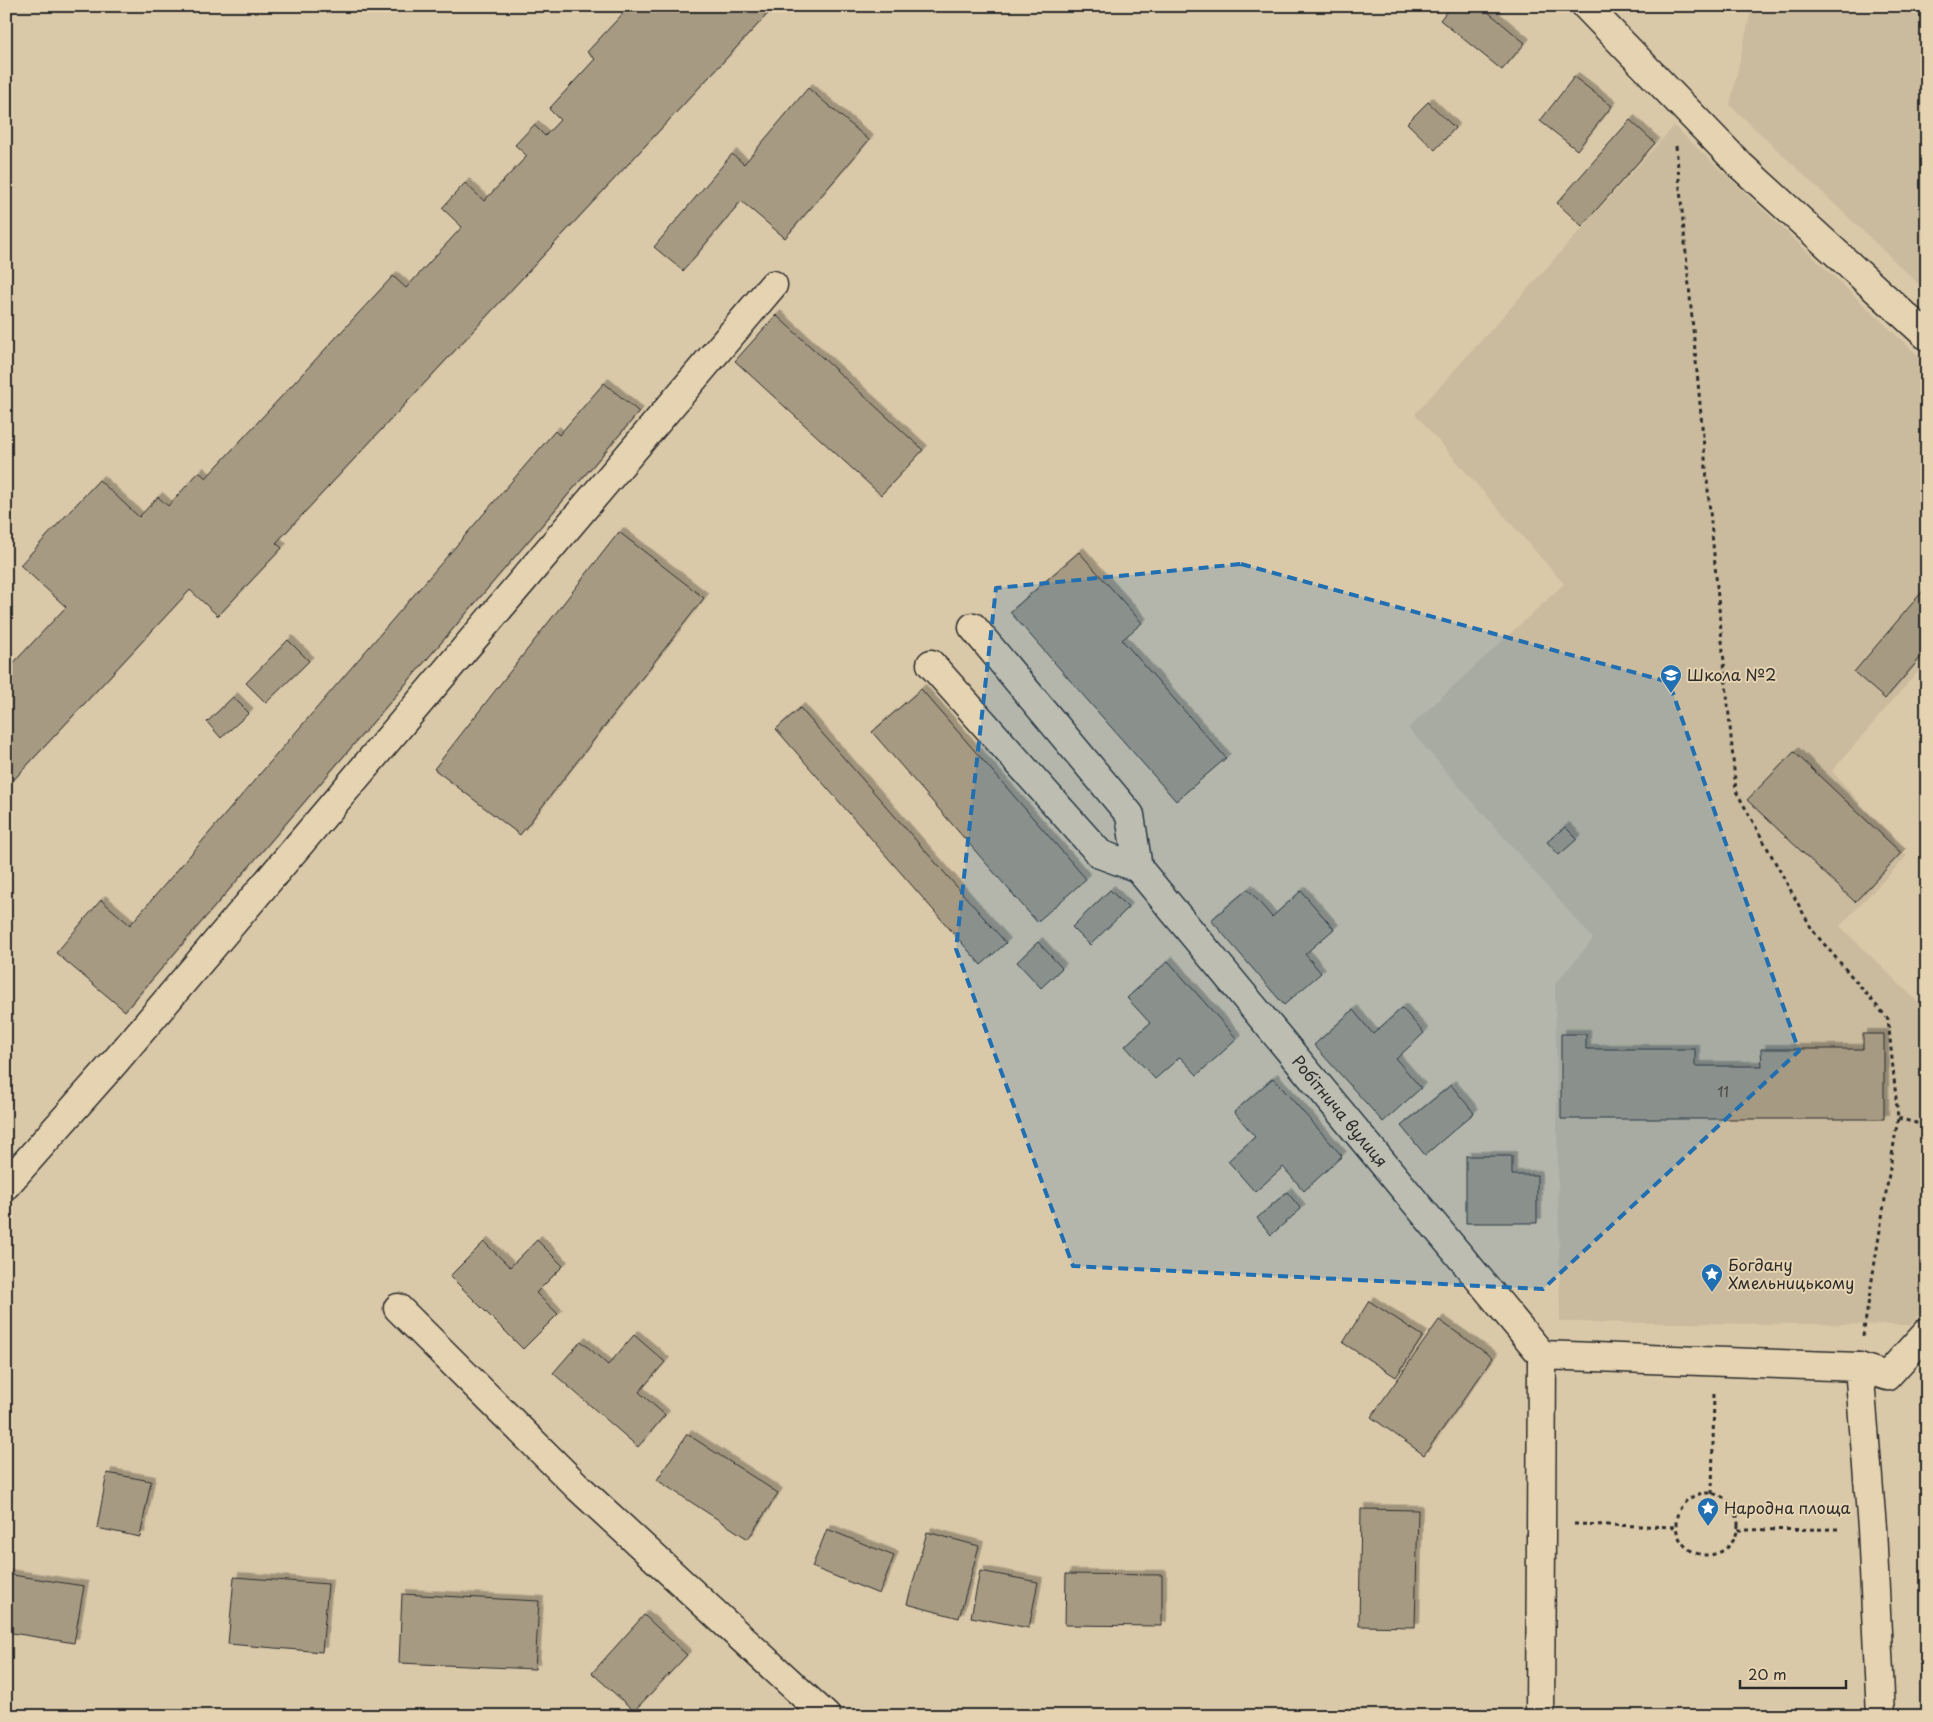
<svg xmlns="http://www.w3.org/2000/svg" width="1933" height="1722" viewBox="0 0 1933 1722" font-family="'Playpen Sans',sans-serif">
	<defs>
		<filter id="shadow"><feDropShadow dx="4.5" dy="-4.5" stdDeviation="0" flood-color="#0004"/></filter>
	</defs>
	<rect width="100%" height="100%" fill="#dac9a9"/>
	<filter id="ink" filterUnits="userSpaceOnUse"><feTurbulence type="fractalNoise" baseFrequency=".02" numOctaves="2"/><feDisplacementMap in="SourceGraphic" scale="10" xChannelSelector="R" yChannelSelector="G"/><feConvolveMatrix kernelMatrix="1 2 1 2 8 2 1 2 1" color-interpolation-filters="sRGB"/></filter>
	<g filter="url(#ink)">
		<!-- built -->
		<g fill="#cabb9e">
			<polygon points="1752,6 1927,6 1927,292 1730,105"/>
			<polygon points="1674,126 1927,364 1927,661 1832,771 1907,856 1840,926 1927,1011 1927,1306 1910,1325 1560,1322 1555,984 1593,939 1408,728 1564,584 1415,414"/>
		</g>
		<!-- building -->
		<g fill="#a69a83" stroke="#2b2b2b" filter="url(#shadow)">
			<polygon points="630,6 775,6 276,543 282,548 218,616 190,590 6,788 6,671 66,607 20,565 99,480 139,517 158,497 168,506 199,472 206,478 393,276 406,288 462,227 442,208 465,183 484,201 527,156 515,145 534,125 545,136 560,120 549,109 595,59 587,52"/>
			<polygon points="1451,6 1481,6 1525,43 1502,70 1440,20"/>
			<polygon points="1574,77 1612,106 1577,150 1540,121"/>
			<polygon points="808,88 869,140 785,238 741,201 683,271 654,247 732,154 744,164"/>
			<polygon points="1428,102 1455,128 1435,150 1407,123"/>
			<polygon points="1630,120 1655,143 1582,226 1557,203"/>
			<polygon points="776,315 923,450 881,495 735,361"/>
			<polygon points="604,383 639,412 125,1011 56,953 101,900 130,925 555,431 559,435"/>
			<polygon points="619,532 704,598 520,835 434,769"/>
			<polygon points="1079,552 1142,623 1122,640 1226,758 1176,801 1010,612"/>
			<polygon points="1927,586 1927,650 1885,699 1854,672"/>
			<polygon points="288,640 309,661 266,703 246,683"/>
			<polygon points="921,689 1086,879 1037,922 872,732"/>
			<polygon points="233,697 249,713 221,738 207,722"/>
			<polygon points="800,708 1006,943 981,965 776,729"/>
			<polygon points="1794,752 1901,853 1855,902 1747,800"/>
			<polygon points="1565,827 1577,839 1559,855 1547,842"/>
			<polygon points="1248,889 1272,917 1301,891 1334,929 1305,954 1321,973 1284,1005 1211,920"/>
			<polygon points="1110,890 1128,908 1090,945 1072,927"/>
			<polygon points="1038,942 1062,968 1041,988 1017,962"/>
			<polygon points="1168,961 1237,1039 1197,1075 1180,1057 1155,1079 1125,1046 1150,1023 1127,998"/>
			<polygon points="1402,1008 1424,1033 1396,1059 1421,1088 1383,1122 1314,1045 1353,1010 1373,1034"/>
			<polygon points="1561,1034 1586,1034 1586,1049 1695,1049 1695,1066 1762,1066 1761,1049 1863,1049 1863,1034 1884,1034 1884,1119 1561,1119"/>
			<polygon points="1273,1078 1342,1156 1304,1191 1283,1167 1255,1192 1228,1161 1255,1137 1234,1112"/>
			<polygon points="1451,1085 1474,1113 1425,1155 1401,1126"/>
			<polygon points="1466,1156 1512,1156 1512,1175 1537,1175 1537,1223 1466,1223"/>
			<polygon points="1287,1192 1301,1209 1271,1235 1257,1218"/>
			<polygon points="537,1240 563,1266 536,1293 558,1314 523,1349 450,1276 484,1242 510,1267"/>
			<polygon points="1369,1301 1423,1336 1396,1377 1343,1343"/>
			<polygon points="1439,1320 1493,1358 1424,1455 1371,1417"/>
			<polygon points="634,1335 665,1362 639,1392 665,1415 638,1447 553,1373 581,1341 608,1365"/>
			<polygon points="687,1434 778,1493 748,1539 657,1480"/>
			<polygon points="107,1473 151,1481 140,1537 97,1528"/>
			<polygon points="1361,1509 1418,1510 1415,1627 1359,1626"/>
			<polygon points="827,1529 894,1556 879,1594 812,1567"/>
			<polygon points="927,1532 979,1546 959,1618 907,1604"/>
			<polygon points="980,1571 1038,1582 1029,1628 971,1617"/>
			<polygon points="6,1574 84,1586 74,1643 6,1632"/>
			<polygon points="1066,1574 1162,1575 1162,1626 1065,1625"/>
			<polygon points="234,1577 328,1584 322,1652 228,1644"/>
			<polygon points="402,1594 539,1601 535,1669 399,1663"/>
			<polygon points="644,1615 687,1655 634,1711 592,1673"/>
		</g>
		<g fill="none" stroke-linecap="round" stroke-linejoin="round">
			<!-- minor casing -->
			<g stroke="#2b2b2b" stroke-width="31">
				<g id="minor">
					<polyline points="1586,6 1740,165 1927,336"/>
					<polyline points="931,664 1100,854 1138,868 1130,815 973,627"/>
					<path id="s1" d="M1138,868l404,487"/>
					<polyline points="6,1185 114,1063 773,285"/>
					<polyline points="398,1308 579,1488 826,1716"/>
					<polyline points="1859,1367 1887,1376 1927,1332"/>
					<polyline points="1540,1716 1542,1355 1859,1367 1872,1528 1881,1716"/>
				</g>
			</g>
			<!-- path -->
			<g stroke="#2b2b2b" stroke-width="3" stroke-dasharray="4 4" stroke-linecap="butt">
				<polyline points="1676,146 1736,791 1813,931 1888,1019 1898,1118 1863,1336"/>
				<polyline points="1898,1118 1927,1126"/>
				<circle cx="1707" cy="1524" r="31"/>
				<polyline points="1712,1494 1714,1393"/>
				<polyline points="1574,1524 1676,1527"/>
				<polyline points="1738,1530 1841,1529"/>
			</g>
			<!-- minor -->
			<use href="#minor" stroke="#e5d3b1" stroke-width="28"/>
		</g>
	</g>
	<!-- marked area -->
	<path fill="#1f6fb2" fill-opacity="0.2" stroke="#1f6fb2" stroke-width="4" stroke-dasharray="10 6" stroke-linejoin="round" d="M1241,564l428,118 130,369 -256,238 -470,-23 -117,-317 40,-361z"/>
	<!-- icons -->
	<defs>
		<g id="school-pin" transform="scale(1.125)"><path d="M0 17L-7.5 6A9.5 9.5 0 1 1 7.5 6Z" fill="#1f6fb2" stroke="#e5d3b1"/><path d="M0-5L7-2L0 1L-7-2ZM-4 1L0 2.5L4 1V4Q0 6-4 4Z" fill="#fff"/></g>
		<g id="sight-pin" transform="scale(1.125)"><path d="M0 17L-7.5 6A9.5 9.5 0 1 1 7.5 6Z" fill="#1f6fb2" stroke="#e5d3b1"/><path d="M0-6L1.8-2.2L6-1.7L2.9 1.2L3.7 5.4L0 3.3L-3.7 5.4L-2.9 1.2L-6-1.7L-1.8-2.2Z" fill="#fff"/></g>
	</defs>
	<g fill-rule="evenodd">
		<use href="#school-pin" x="1671" y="675"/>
		<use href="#sight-pin" x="1712" y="1274"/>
		<use href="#sight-pin" x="1708" y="1508"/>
	</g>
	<g text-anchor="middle" stroke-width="4" stroke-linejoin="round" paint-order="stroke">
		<!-- number labels -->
		<g font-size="14" fill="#4a4741">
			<text x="1723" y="1097">11</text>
		</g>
		<!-- poi labels -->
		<g font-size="16" fill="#2b2b2b" stroke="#e5d3b1" text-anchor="start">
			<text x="1687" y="681">Школа №2</text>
			<text x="1728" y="1271">Богдану<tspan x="1728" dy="18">Хмельницькому</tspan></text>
			<text x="1724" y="1514">Народна площа</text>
		</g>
		<!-- street labels -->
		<g font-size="16" fill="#2b2b2b" stroke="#e5d3b1">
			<text dy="6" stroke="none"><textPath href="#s1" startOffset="316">Робітнича вулиця</textPath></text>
		</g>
	</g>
	<!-- margin -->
	<rect width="1933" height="1722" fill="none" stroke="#e5d3b1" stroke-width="25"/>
	<rect x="12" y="12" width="1908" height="1697" fill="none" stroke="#2b2b2b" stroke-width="2" filter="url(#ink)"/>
	<!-- scale -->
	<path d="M1740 1680v8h106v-8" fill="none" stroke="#2b2b2b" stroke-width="2.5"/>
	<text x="1748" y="1680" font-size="15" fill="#2b2b2b" stroke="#e5d3b1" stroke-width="4" paint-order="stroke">20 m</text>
</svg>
